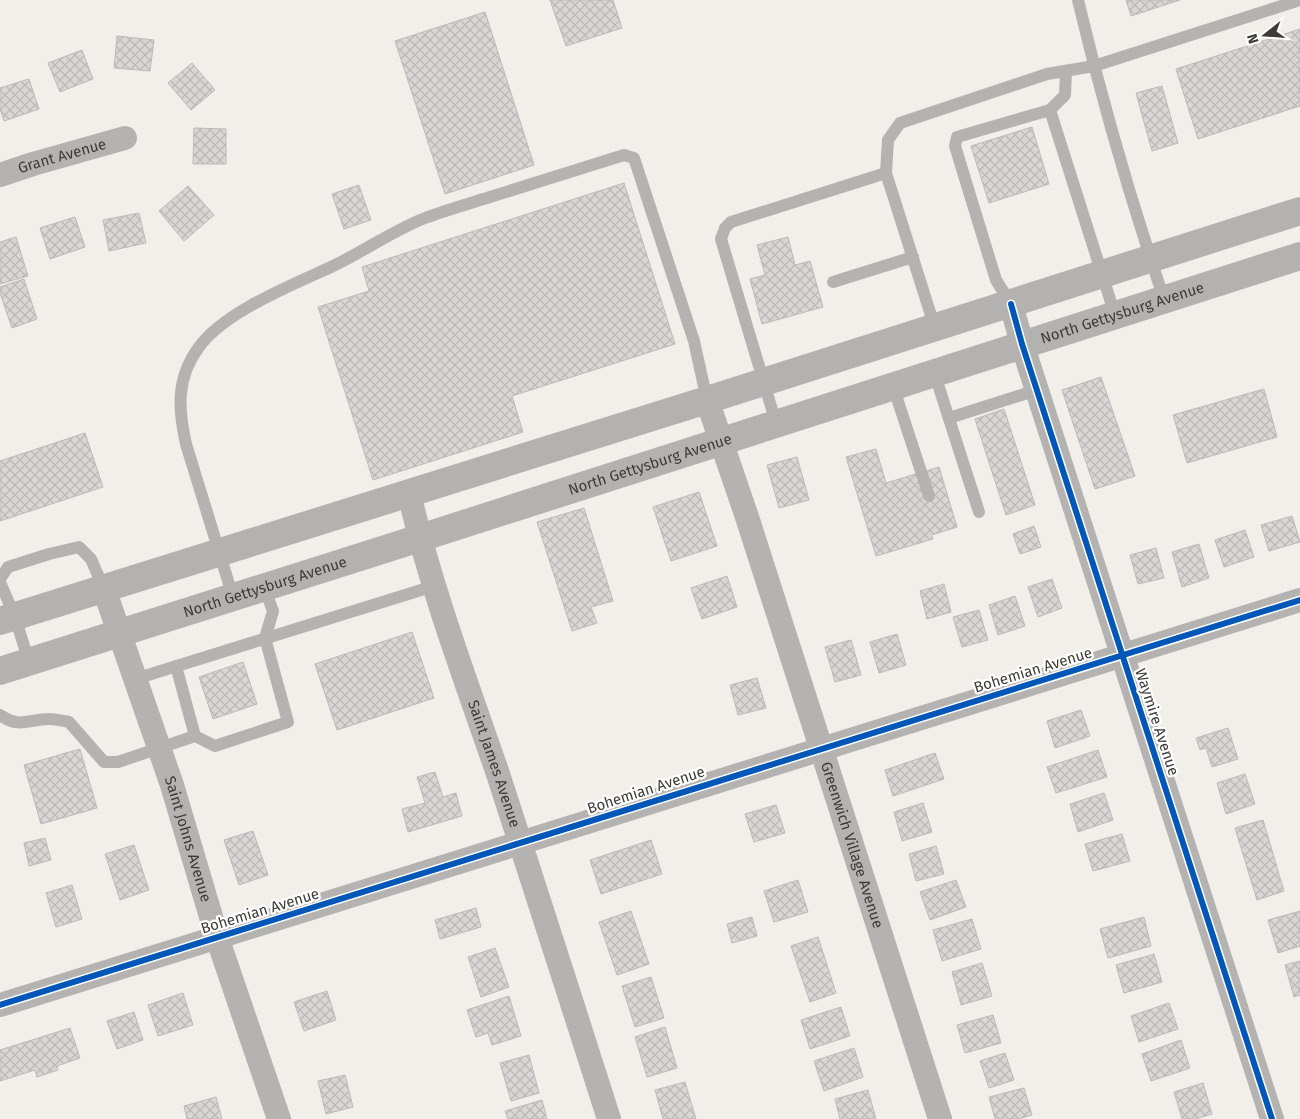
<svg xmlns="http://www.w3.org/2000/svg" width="1300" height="1119" viewBox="0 0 1300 1119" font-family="'Fira Sans',sans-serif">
	<defs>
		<pattern id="building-cross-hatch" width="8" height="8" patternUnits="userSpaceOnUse" patternTransform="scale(1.25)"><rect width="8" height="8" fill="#d9d6d5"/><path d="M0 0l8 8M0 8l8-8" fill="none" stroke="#bbb8b7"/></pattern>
	</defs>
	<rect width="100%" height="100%" fill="#f2eeea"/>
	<!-- building -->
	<g fill="url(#building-cross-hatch)" stroke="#bdb9b8">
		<polygon points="550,0 613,0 622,28 566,46"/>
		<polygon points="1126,0 1180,0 1131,16"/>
		<polygon points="485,12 534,165 445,194 395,41"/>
		<polygon points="1300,29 1300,106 1198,139 1176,69"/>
		<polygon points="117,36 154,40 150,71 114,68"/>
		<polygon points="82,50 93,79 60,92 48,63"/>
		<polygon points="192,63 215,90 191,110 168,83"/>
		<polygon points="29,79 39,109 4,121 0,109 0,88"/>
		<polygon points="1162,86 1178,143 1152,151 1136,93"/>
		<polygon points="1032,127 1049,184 989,203 971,146"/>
		<polygon points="194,128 226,129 226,164 193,164"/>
		<polygon points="624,183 675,344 512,396 523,432 373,480 318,307 369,291 362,267"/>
		<polygon points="359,185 371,220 344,229 332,194"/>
		<polygon points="188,186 214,215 184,241 159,211"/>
		<polygon points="139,213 146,243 109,251 103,220"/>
		<polygon points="75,217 85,247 50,259 40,228"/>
		<polygon points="16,237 28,276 0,284 0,242"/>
		<polygon points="788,237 795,265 810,261 823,307 762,324 750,279 765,275 757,245"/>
		<polygon points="24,279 37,319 12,328 0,293 0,287"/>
		<polygon points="1101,377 1135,476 1095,489 1062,390"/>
		<polygon points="1264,389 1277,437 1187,463 1173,415"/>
		<polygon points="1004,409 1035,505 1006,515 975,419"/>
		<polygon points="85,433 103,487 0,521 0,461"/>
		<polygon points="876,449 886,483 939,467 957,527 932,535 933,539 876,556 846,457"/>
		<polygon points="797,457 809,500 779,508 767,465"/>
		<polygon points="699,492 717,546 671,561 653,507"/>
		<polygon points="584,508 613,601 591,607 597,623 572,631 537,522"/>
		<polygon points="1292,516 1300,542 1269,551 1261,525"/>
		<polygon points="1034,526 1041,547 1020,554 1013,534"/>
		<polygon points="1245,530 1254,557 1224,567 1215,540"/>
		<polygon points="1199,544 1209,578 1182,587 1172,552"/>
		<polygon points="1156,548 1164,578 1138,584 1130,555"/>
		<polygon points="727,576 737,607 702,619 691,588"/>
		<polygon points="1052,579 1062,608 1038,617 1028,587"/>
		<polygon points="944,584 951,612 927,619 920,591"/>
		<polygon points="1015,596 1025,626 998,635 989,605"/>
		<polygon points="979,610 988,640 962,647 953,617"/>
		<polygon points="412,632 434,698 337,730 315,664"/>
		<polygon points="897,634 906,665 879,673 870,642"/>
		<polygon points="851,640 861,675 835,682 825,647"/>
		<polygon points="243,662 257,704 213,719 199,677"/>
		<polygon points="757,678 766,708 738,715 730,685"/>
		<polygon points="1081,710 1090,736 1055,748 1047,721"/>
		<polygon points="1228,728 1238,759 1212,767 1206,748 1200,750 1196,738"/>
		<polygon points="80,749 97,808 41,824 24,765"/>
		<polygon points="1098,750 1107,777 1056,793 1047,767"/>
		<polygon points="935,753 944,779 893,796 885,770"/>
		<polygon points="435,772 443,797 456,793 462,816 408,832 402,809 425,803 417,777"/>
		<polygon points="1245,774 1255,804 1226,814 1217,783"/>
		<polygon points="1104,793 1113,820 1078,832 1070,804"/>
		<polygon points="923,803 932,832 902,841 894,812"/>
		<polygon points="776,805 785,833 754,842 745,814"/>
		<polygon points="1263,820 1284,891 1257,900 1235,828"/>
		<polygon points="253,831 268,875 239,885 224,840"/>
		<polygon points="1122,834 1130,861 1093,871 1085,844"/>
		<polygon points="45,838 51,860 29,866 24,843"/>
		<polygon points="651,840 662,874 601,894 590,860"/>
		<polygon points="134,845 149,890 120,900 105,854"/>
		<polygon points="936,846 944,874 916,881 909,854"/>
		<polygon points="798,880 808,912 774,922 764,891"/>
		<polygon points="956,880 966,907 930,920 920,892"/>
		<polygon points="72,885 82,919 56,927 46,893"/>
		<polygon points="476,908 481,927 440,939 435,920"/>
		<polygon points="631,911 649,964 617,975 599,922"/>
		<polygon points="1300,911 1300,946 1278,953 1268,920"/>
		<polygon points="752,917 757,936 732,943 727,924"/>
		<polygon points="1144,917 1151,946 1108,958 1100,929"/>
		<polygon points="972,919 981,949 942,961 933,930"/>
		<polygon points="818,937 836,993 810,1002 791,946"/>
		<polygon points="495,948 509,987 481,997 468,957"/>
		<polygon points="1154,954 1162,982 1124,993 1116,965"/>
		<polygon points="1300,961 1300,995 1294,997 1285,965"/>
		<polygon points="982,963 992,996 961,1005 952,972"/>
		<polygon points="651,977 664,1018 635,1027 622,986"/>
		<polygon points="327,991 336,1020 304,1031 294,1002"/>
		<polygon points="183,993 193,1025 158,1036 148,1005"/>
		<polygon points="509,996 521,1036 492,1045 488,1033 476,1037 467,1010"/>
		<polygon points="1169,1003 1178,1029 1139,1042 1131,1016"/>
		<polygon points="841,1007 850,1036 810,1049 801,1020"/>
		<polygon points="134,1012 143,1040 117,1049 107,1021"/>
		<polygon points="993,1015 1001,1043 965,1053 957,1025"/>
		<polygon points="665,1027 677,1068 647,1077 635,1037"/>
		<polygon points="70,1028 80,1058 57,1066 58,1070 37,1077 35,1070 0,1081 0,1050"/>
		<polygon points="1181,1040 1190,1068 1151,1081 1142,1054"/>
		<polygon points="854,1048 863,1077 824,1091 814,1061"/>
		<polygon points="1005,1053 1014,1080 989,1088 980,1061"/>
		<polygon points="529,1055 539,1093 511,1101 500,1063"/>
		<polygon points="345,1075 353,1107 326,1114 318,1081"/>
		<polygon points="685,1082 696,1119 663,1119 655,1090"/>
		<polygon points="1203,1083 1212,1114 1196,1119 1182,1119 1174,1092"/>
		<polygon points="1024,1088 1032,1115 1018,1119 995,1119 989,1097"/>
		<polygon points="868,1090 876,1119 840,1119 835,1099"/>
		<polygon points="216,1097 222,1119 187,1119 184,1106"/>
		<polygon points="542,1100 547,1119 508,1119 505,1111"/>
	</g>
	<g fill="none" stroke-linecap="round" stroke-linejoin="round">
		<!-- lane -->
		<g stroke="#b5b3b1" stroke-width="12">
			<path d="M1078,0c24,101 53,201 86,299"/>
			<polyline points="1050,110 1065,95 1066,71"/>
			<polyline points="833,282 913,257"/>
			<polyline points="1011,304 996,280 955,146 957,137 1050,110 1115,315"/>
			<polyline points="935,328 886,173 888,140 900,123 1047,74 1094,66 1300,0"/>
			<polyline points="934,372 979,512"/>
			<polyline points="893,386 929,496"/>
			<polyline points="949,418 1037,390"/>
			<polyline points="776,423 721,239 725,228 731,222 886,173"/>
			<polyline points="0,579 8,567 49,554 79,547 91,559 104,589"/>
			<polyline points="0,582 15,617 29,662"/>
			<path d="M233,597l-47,-153c-8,-35 -10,-66 13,-97 25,-35 93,-62 132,-80 32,-15 61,-36 94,-49 21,-8 43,-14 65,-21 45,-14 89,-28 134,-42l10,3 60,183 13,59"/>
			<polyline points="176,666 195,736"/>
			<polyline points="135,679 434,586"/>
			<path d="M0,715c20,14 29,4 49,4 7,0 14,2 20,3l35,40h14l77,-26 20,10 73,-24 -23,-84 8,-27 -9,-24"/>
		</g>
		<!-- street -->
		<g stroke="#b5b3b1" stroke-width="24">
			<path id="s1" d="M0,175l33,-11 92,-26"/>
			<polyline points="1011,304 1022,344 1272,1119"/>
			<path id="s2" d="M707,400l40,117 193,602"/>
			<path id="s3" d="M409,493c22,96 57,188 89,281 38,115 74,230 111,345"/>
			<path id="s4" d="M104,589l68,196 45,152 62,182"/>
			<polyline points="0,1005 1300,600"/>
		</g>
		<!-- secondary -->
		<g stroke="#b4b2b0" stroke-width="28">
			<polyline points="0,621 707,400 1300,211"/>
			<path id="s5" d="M0,671l420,-133 880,-282"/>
		</g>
		<!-- cycleway casing -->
		<g stroke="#fff" stroke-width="9">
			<g id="cycleway">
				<polyline points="1011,304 1022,344 1272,1119"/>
				<polyline points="0,1005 1300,600"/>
			</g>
		</g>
		<!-- cycleway -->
		<use href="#cycleway" stroke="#0057b8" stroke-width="6"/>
	</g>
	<g text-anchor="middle" stroke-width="4.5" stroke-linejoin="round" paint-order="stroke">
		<!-- street labels -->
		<g font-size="15" fill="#3d3a37" stroke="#fff">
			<text dy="5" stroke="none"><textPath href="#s1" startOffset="65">Grant Avenue</textPath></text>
			<text dy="5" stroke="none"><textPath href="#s5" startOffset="1178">North Gettysburg Avenue</textPath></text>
			<text dy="5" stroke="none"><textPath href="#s5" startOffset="682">North Gettysburg Avenue</textPath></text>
			<text dy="5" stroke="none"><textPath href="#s5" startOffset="278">North Gettysburg Avenue</textPath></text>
			<text transform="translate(1033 670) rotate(-17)" y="5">Bohemian Avenue</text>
			<text transform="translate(1157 722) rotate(72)" y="5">Waymire Avenue</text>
			<text dy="5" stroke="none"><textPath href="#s3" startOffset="284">Saint James Avenue</textPath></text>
			<text transform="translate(646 790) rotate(-18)" y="5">Bohemian Avenue</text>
			<text dy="5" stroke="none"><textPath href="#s4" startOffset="264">Saint Johns Avenue</textPath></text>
			<text dy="5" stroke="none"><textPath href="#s2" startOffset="468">Greenwich Village Avenue</textPath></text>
			<text transform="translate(260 911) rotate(-17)" y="5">Bohemian Avenue</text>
		</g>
	</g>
	<!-- north arrow -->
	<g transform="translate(1265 35) rotate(253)" stroke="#ffffff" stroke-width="4" paint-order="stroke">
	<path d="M0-4L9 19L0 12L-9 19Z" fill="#3d3a37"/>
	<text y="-8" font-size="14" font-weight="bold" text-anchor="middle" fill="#3d3a37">N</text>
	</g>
</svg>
